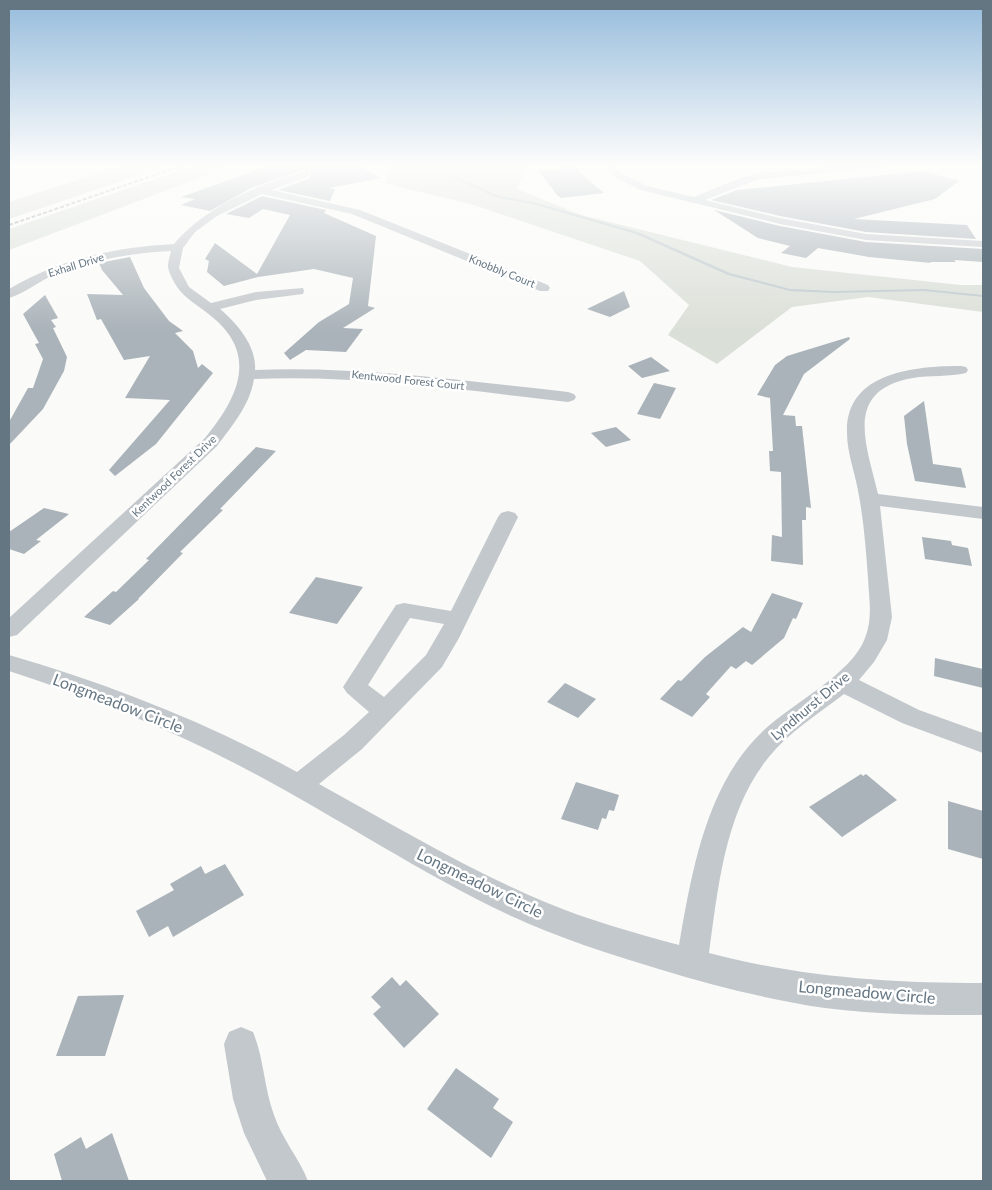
<svg xmlns="http://www.w3.org/2000/svg" width="992" height="1190" viewBox="0 0 992 1190" font-family="Lato,sans-serif">
	<rect width="100%" height="100%" fill="#fafaf8"/>
	<!-- green -->
	<g fill="#dadfd7">
		<polygon points="127,164 172,164 9,219 9,202"/>
		<polygon points="199,164 236,164 9,250 9,229"/>
		<polygon points="389,164 527,164 517,189 581,215 792,267 961,285 983,285 983,312 868,297 792,307 717,364 668,335 689,305 640,261 474,205 387,184"/>
	</g>
	<g fill="none" stroke-linecap="round" stroke-linejoin="round">
		<!-- stream -->
		<polygon fill="#bbc7cb" fill-rule="evenodd" points="438,164 441,164 449,173 497,195 537,203 638,232 730,273 790,289 834,291 924,289 983,295 983,297 924,291 834,293 790,291 728,275 636,234 536,205 495,197 447,175"/>
	</g>
	<!-- building -->
	<g fill="#aab3b9">
		<polygon points="274,164 356,164 381,178 329,188 335,189 330,201 278,190 310,178 311,171 305,169 251,188 210,211 181,205 195,199 181,197"/>
		<polygon points="558,164 576,164 578,171 604,193 561,198 557,195 538,170 559,170"/>
		<polygon points="923,171 959,181 935,199 854,219 967,225 976,239 866,232 780,216 711,200 737,190"/>
		<polygon points="262,196 326,210 324,213 376,236 368,306 375,308 343,328 363,329 346,352 306,350 290,360 284,353 319,322 349,304 353,278 314,269 258,277 224,286 207,272 209,261 205,259 215,243 257,274 290,215 263,209 249,218 226,214"/>
		<polygon points="714,210 780,226 866,242 983,249 983,262 954,260 956,262 930,262 931,263 869,257 818,248 806,258 781,253 790,246 758,238"/>
		<polygon points="130,257 144,288 169,321 183,331 175,333 193,351 198,368 202,364 213,373 156,444 115,476 109,470 170,400 125,398 150,356 124,360 101,319 97,320 87,294 123,295 102,270 99,263"/>
		<polygon points="624,291 630,307 610,317 587,309"/>
		<polygon points="45,295 58,318 51,320 56,327 53,328 67,357 64,371 43,409 9,445 9,422 28,388 33,388 43,359 35,344 39,343 23,314"/>
		<polygon points="849,337 850,339 804,374 783,415 795,416 796,426 802,426 811,508 806,507 806,520 802,520 803,565 771,561 772,535 782,537 781,472 770,471 769,451 773,451 770,398 757,395 775,365 787,356"/>
		<polygon points="651,357 670,371 642,378 628,366"/>
		<polygon points="654,383 676,388 660,419 637,414"/>
		<polygon points="924,401 933,464 961,468 966,488 915,481 907,444 904,416"/>
		<polygon points="616,427 631,440 606,447 591,433"/>
		<polygon points="256,447 276,451 220,509 223,510 180,552 183,553 138,599 139,599 110,625 84,617 113,591 116,592 149,560 146,559"/>
		<polygon points="44,508 69,514 36,540 41,541 24,554 9,549 9,532"/>
		<polygon points="922,537 951,541 952,545 968,548 972,566 925,559"/>
		<polygon points="316,577 363,587 337,624 289,613"/>
		<polygon points="772,593 803,603 796,619 793,618 784,638 752,665 746,661 736,669 731,666 706,694 710,697 692,717 660,699 678,680 681,681 705,657 743,627 751,632"/>
		<polygon points="935,658 983,669 983,688 934,676"/>
		<polygon points="565,683 596,699 578,718 547,702"/>
		<polygon points="861,774 863,776 866,774 897,800 842,837 809,807"/>
		<polygon points="576,782 619,795 614,811 609,810 606,819 602,818 598,830 561,819"/>
		<polygon points="948,801 983,811 983,859 948,849"/>
		<polygon points="225,864 244,895 173,937 168,926 149,937 136,911 174,890 170,884 201,866 205,874"/>
		<polygon points="392,977 400,986 406,980 439,1014 404,1048 373,1014 381,1007 371,997"/>
		<polygon points="124,995 105,1056 56,1056 78,996"/>
		<polygon points="456,1068 499,1099 493,1108 513,1122 491,1158 427,1109"/>
		<polygon points="112,1133 129,1181 62,1181 54,1154 81,1137 86,1149"/>
	</g>
	<g fill="none" stroke-linecap="round" stroke-linejoin="round">
		<!-- minor -->
		<g fill="#c3c8cc" fill-rule="evenodd">
			<polygon points="604,164 613,164 619,172 647,186 694,197 730,182 758,173 854,164 890,164 886,167 759,179 705,200 780,218 866,234 983,241 983,247 866,240 780,224 641,190 613,176"/>
			<path d="M306,171l3,1v4l-37,14 88,20 188,75 2,3 -2,3h-8l-188,-77 -90,-20 -45,22 -22,16 -12,16 -4,20 10,19 22,16 45,-11 47,-4 1,3 -1,3 -47,6 -36,9c17,14 37,38 35,61 105,-4 209,11 313,22l6,2 2,3 -2,3 -6,2c-105,-12 -208,-27 -314,-23 -4,26 -22,47 -37,67l-200,189 -8,2v-19l196,-180c32,-39 55,-83 6,-122 -14,-12 -29,-18 -38,-36 -2,-4 -5,-10 -5,-14 0,-5 2,-10 3,-15 -40,2 -80,9 -117,24 -15,6 -30,19 -45,23v-9c50,-30 107,-42 165,-45 31,-37 86,-61 132,-73z"/>
			<path d="M961,366l5,1 2,3 -2,3c-17,4 -36,2 -53,5 -71,12 -46,68 -35,116l105,13v12l-103,-13 12,111 -5,23 -13,22 -15,18 60,30 64,23v20l-81,-30 -58,-29c-26,20 -55,38 -76,64 -43,53 -50,130 -59,195 92,24 178,30 274,30v32c-52,0 -105,0 -158,-7 -55,-8 -110,-22 -163,-38 -52,-16 -104,-32 -153,-55 -93,-44 -177,-101 -267,-148 -74,-39 -153,-70 -233,-96v-16c100,29 197,67 288,117l47,-37 25,-23 -22,-19 -4,-6 53,-82 8,-2 47,8 47,-94 3,-4 7,-2 7,2 3,4 -59,121 -17,29 -80,82 -43,35c75,41 147,85 226,118 43,18 89,31 134,43 13,-74 27,-160 84,-214 28,-27 89,-57 102,-93 8,-20 4,-39 3,-60 -2,-27 -4,-55 -9,-82 -3,-21 -12,-42 -12,-63 -2,-61 68,-67 114,-67zM410,618l34,6 -18,31 -42,42 -16,-12z"/>
			<path d="M241,1027l12,5c11,26 11,56 21,83 8,24 25,43 34,66h-41l-23,-48 -11,-34 -9,-55 5,-12z"/>
		</g>
		<!-- rail -->
		<polyline stroke="#a2aab0" stroke-width="2" stroke-dasharray="4 2" stroke-linecap="butt" points="9,225 187,164"/>
	</g>
	<!-- sky -->
	<linearGradient id="sky" x2="0" y2="1"><stop stop-color="#96bcdc"/><stop offset="0.5" stop-color="#fdfdfc"/><stop offset="1" stop-color="#fdfdfc" stop-opacity="0"/></linearGradient>
	<rect width="992" height="331" fill="url(#sky)"/>
	<g text-anchor="middle" stroke-width="5" stroke-linejoin="round" paint-order="stroke">
		<!-- far-street labels -->
		<g font-size="11" fill="#657683" stroke="#fff">
			<text transform="translate(76 265) rotate(-17)" y="4">Exhall Drive</text>
			<text transform="translate(502 271) rotate(22)" y="4">Knobbly Court</text>
			<text transform="translate(408 380) rotate(6)" y="4">Kentwood Forest Court</text>
			<text transform="translate(174 476) rotate(-44)" y="4">Kentwood Forest Drive</text>
		</g>
		<!-- street labels -->
		<g font-size="14" fill="#657683" stroke="#fff">
			<text transform="translate(810 706) rotate(-40)" y="5">Lyndhurst Drive</text>
		</g>
		<!-- near-street labels -->
		<g font-size="16" fill="#657683" stroke="#fff">
			<text transform="translate(118 703) rotate(21)" y="6">Longmeadow Circle</text>
			<text transform="translate(480 883) rotate(26)" y="6">Longmeadow Circle</text>
			<text transform="translate(867 992) rotate(5)" y="6">Longmeadow Circle</text>
		</g>
	</g>
	<!-- border -->
	<rect width="992" height="1190" fill="none" stroke="#657683" stroke-width="20"/>
</svg>
